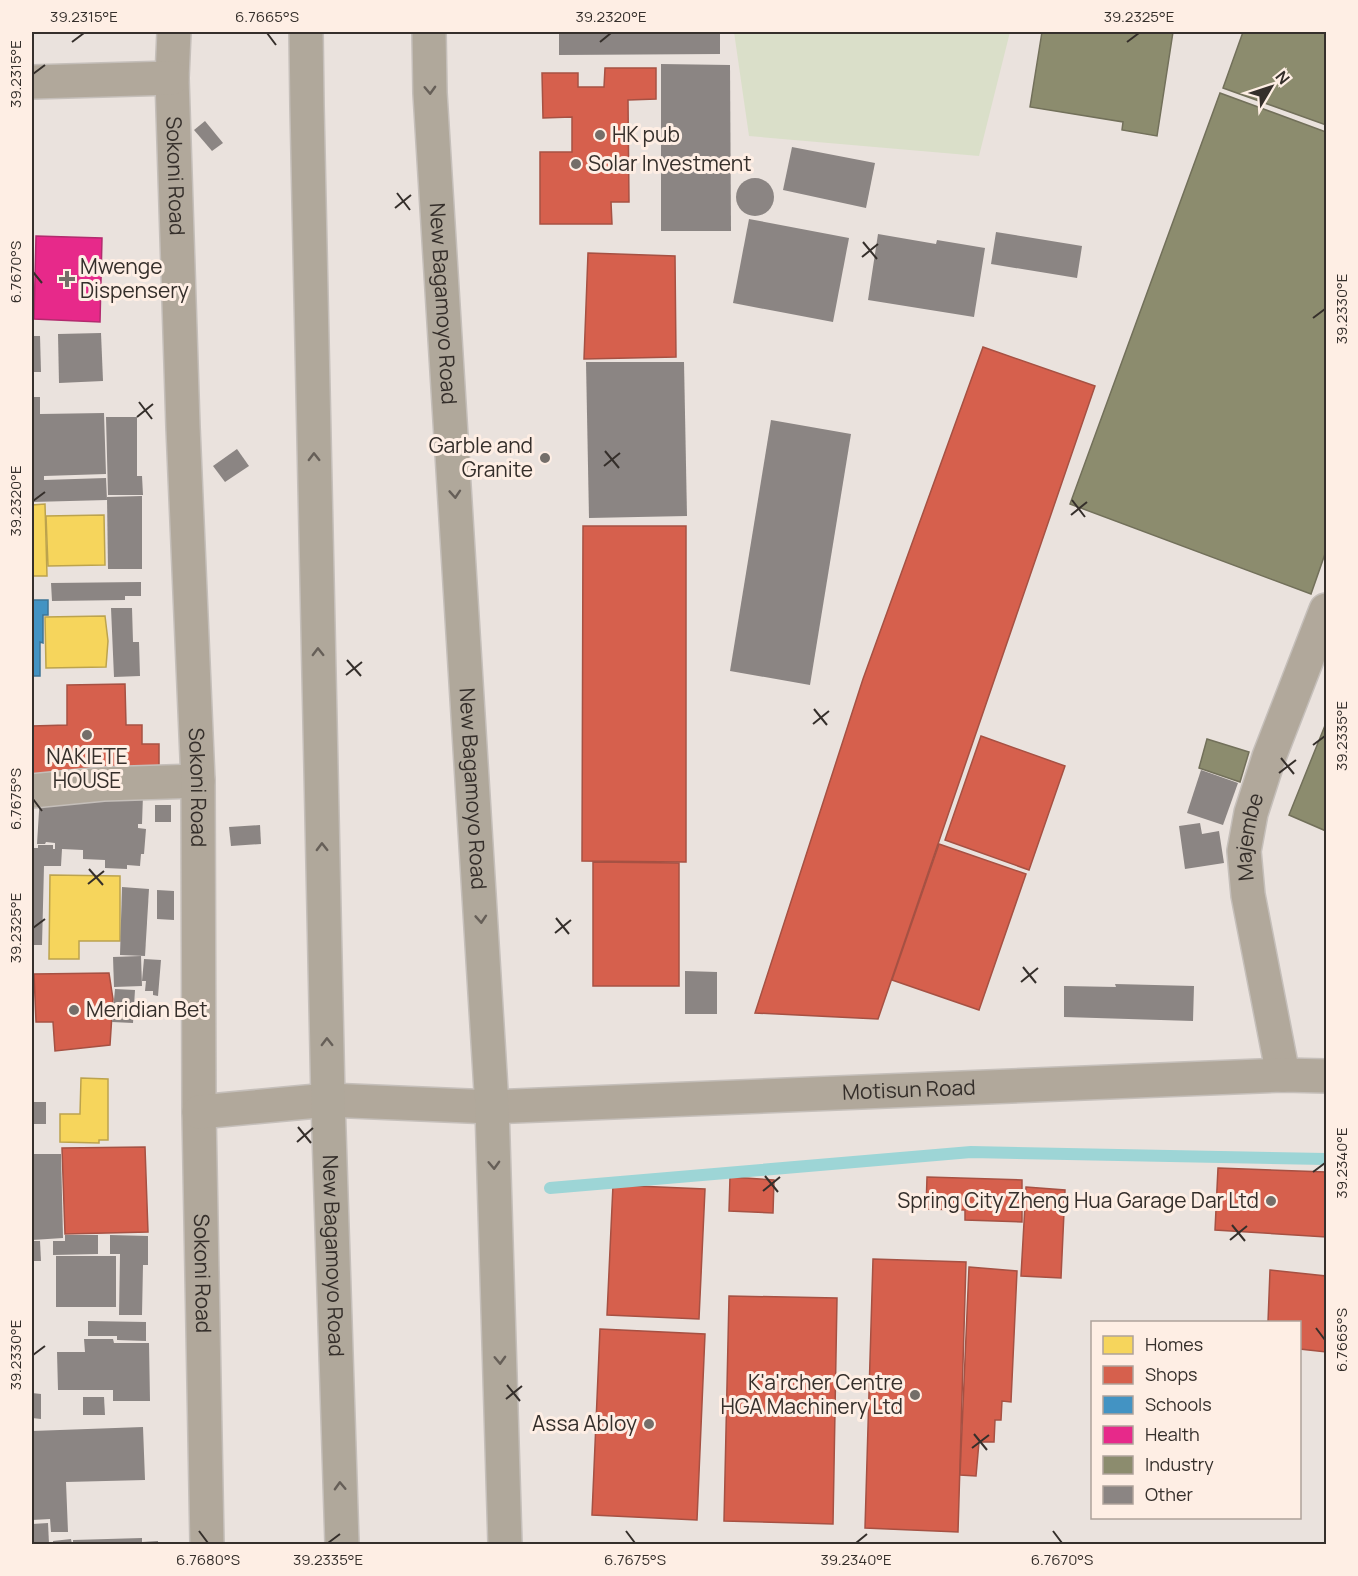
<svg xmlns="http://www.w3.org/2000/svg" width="1358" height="1576" viewBox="0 0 1358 1576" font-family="Manrope,sans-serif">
	<rect width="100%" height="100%" fill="#eae2dd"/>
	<!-- green -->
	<polygon fill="#dadfc9" points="734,32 1010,32 979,156 749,136"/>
	<!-- homes -->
	<g fill="#f6d55c" stroke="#bca34d" stroke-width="1.5">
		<polygon points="45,504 47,576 32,576 32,505"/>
		<polygon points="104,515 105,565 48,566 46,516"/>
		<polygon points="105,616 108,641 106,667 46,668 45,617"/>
		<polygon points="50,875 120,876 120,941 79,941 79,959 49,959"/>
		<polygon points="81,1078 108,1079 108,1140 99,1140 99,1143 60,1142 60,1114 80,1114"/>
	</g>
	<!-- shops -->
	<g fill="#d6604d" stroke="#a65143" stroke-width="1.5">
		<polygon points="605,68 656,68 656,99 628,100 629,202 611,202 612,224 540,224 540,152 572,152 572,117 543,118 542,73 578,73 578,87 604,87"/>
		<polygon points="588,253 675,256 676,357 584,359"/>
		<polygon points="983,347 1095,386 878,1019 755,1013 863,679"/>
		<polygon points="583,526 686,526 686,862 582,861"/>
		<polygon points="125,684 126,725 142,725 142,744 159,744 159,778 32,779 32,726 67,725 67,685"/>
		<polygon points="981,736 1065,766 1029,870 945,840"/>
		<polygon points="939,844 1026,874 979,1010 892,980"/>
		<polygon points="593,862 679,863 679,986 593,986"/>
		<polygon points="109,973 113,999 110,1045 55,1051 53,1022 36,1022 34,974"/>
		<polygon points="145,1147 148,1232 65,1234 62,1148"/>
		<polygon points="1218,1168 1326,1172 1326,1237 1215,1230"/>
		<polygon points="730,1177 774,1180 773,1213 729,1211"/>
		<polygon points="927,1177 1022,1180 1022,1222 965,1220 965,1210 926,1209"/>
		<polygon points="613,1185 705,1189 699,1319 607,1315"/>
		<polygon points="1026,1187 1065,1190 1061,1278 1021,1276"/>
		<polygon points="873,1259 966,1262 958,1532 865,1528"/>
		<polygon points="969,1267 1017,1271 1011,1402 1002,1401 1001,1420 995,1420 994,1442 979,1442 976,1476 960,1475"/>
		<polygon points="1270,1270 1326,1276 1326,1352 1300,1349 1300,1322 1268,1322"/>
		<polygon points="729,1296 837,1298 833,1524 724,1521"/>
		<polygon points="600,1329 705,1334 697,1520 592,1515"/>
	</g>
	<!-- schools -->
	<polygon fill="#4393c3" stroke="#3f7595" stroke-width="1.5" points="32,600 48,600 48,615 43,615 43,643 40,642 40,676 32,676"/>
	<!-- health -->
	<polygon fill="#e7298a" stroke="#b22b6e" stroke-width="1.5" points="36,236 102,238 100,322 34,319"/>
	<!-- industry -->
	<g fill="#8c8c6e" stroke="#72705a" stroke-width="1.5">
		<polygon points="1042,32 1173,32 1157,136 1122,130 1123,122 1030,107"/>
		<polygon points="1243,32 1326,32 1326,125 1223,88"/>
		<polygon points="1220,93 1326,132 1326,551 1311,594 1070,504"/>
		<polygon points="1326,723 1326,831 1289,815"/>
		<polygon points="1207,739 1249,752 1240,782 1199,768"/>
	</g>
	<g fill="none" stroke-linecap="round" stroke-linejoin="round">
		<!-- stream -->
		<polyline stroke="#9dd5d6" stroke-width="12" points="550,1188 971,1152 1326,1159"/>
	</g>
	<!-- building -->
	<g fill="#8b8583">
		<polygon points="559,32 720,32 720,54 559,55"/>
		<polygon points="661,64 730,65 731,231 661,231"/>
		<polygon points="205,121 223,143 212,151 194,130"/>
		<polygon points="792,147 875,163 866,208 783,190"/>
		<circle cx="755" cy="197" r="19"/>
		<polygon points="749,219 849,238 833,322 733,303"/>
		<polygon points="996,232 1082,246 1077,278 991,264"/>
		<polygon points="878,234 936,244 937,240 985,248 974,317 868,300"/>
		<polygon points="101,333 103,381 59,383 58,334"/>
		<polygon points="32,336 40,336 41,372 32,372"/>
		<polygon points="586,362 684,362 687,516 589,518"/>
		<polygon points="32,397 40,397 40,414 104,413 106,474 44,476 44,480 106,478 107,500 32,502"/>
		<polygon points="106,417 137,417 137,476 142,476 143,495 108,495"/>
		<polygon points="771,420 851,434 810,685 730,671"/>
		<polygon points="237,449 249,466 225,482 213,466"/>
		<polygon points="142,496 142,569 108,569 107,497"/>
		<polygon points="141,582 141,596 125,596 125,600 52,601 51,583"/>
		<polygon points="111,608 132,608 133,642 139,642 140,676 114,677"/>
		<rect x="32" y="704" width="2" height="20"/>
		<polygon points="1201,770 1238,783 1223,825 1187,813"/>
		<polygon points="40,795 143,795 142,824 138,824 138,828 146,829 144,854 141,854 140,866 127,865 127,869 105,868 105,860 83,859 83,850 62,849 61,866 44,866 42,945 32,945 32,848 38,848 38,845 53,845 53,849 55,849 55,843 46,842 45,844 37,844"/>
		<rect x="155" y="805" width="16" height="17"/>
		<polygon points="1200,823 1202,834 1219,831 1224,863 1185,869 1179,826"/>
		<polygon points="260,825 261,844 231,846 229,827"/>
		<polygon points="122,887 149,889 145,956 120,955"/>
		<polygon points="157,890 174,891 174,920 157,919"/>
		<polygon points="141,956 142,986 114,987 113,957"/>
		<polygon points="144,959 161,960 158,996 153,995 153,991 145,991 146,981 142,981"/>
		<polygon points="685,971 717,972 717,1014 685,1014"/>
		<polygon points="1115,984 1194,986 1193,1021 1064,1017 1064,986 1116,987"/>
		<polygon points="115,989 135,990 133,1023 112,1022"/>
		<rect x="32" y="1102" width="14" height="22"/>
		<polygon points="32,1154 61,1154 63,1238 32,1240"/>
		<polygon points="65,1235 98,1235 98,1254 53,1255 53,1241 65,1241"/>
		<polygon points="110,1235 148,1236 148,1265 143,1265 142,1315 119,1315 120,1254 110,1254"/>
		<polygon points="32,1241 40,1241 41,1261 32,1261"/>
		<rect x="56" y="1256" width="60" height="51"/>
		<polygon points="88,1321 146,1322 146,1341 117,1340 117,1336 88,1336"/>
		<polygon points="84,1339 113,1339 114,1343 149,1343 150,1401 113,1401 113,1390 58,1390 57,1352 85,1352"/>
		<polygon points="32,1393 41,1394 41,1419 32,1418"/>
		<polygon points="83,1397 104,1397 105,1415 83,1415"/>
		<polygon points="143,1427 145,1480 66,1482 68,1532 51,1532 50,1519 32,1520 32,1431"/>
		<polygon points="48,1523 49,1544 32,1544 32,1524"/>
		<polygon points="142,1538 142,1542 158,1541 158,1544 73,1544 73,1540"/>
		<polygon points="71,1539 72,1544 53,1544 53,1541"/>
	</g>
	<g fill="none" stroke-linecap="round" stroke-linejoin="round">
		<!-- minor casing -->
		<g stroke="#c5bfba" stroke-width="36">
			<polyline id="minor" points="32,791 103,784 198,781"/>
		</g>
		<!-- tertiary casing -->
		<g stroke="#c5bfba" stroke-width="36">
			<g id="tertiary">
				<path id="s1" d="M174,32l-2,46 11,349 15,354 1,331 8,432"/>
				<polyline points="32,82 172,78"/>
				<path id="s2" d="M1283,1075l-35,-180 -4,-44 7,-38 18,-56 57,-147"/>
				<path id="s3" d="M199,1112l129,-12 164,7 791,-32 43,1"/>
			</g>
		</g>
		<!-- trunk casing -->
		<g stroke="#c5bfba" stroke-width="36">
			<g id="trunk">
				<path id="s4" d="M306,32l1,74 21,994 14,444"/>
				<path id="s5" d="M429,32l1,61 62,1014 13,437"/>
			</g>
		</g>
		<!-- minor -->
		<use href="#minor" stroke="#b1a89b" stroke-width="33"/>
		<!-- tertiary -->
		<use href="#tertiary" stroke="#b1a89b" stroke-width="33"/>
		<!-- trunk -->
		<use href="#trunk" stroke="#b0a89b" stroke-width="33"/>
	</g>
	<!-- one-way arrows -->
	<defs><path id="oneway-chevron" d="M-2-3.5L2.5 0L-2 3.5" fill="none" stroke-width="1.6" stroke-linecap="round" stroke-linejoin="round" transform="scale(1.5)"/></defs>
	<g stroke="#665f58">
		<use href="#oneway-chevron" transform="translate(430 90) rotate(88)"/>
		<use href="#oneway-chevron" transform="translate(314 457) rotate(-91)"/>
		<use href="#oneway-chevron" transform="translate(455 494) rotate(86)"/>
		<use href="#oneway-chevron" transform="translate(318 652) rotate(-91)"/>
		<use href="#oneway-chevron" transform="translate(322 847) rotate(-91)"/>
		<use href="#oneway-chevron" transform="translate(481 919) rotate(86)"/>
		<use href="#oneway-chevron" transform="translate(327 1042) rotate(-91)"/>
		<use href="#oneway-chevron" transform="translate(494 1165) rotate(88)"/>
		<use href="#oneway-chevron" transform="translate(500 1360) rotate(88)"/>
		<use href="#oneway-chevron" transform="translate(340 1486) rotate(-92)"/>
	</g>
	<!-- ticks -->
	<path fill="none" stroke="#352f2b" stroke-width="2" d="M267,33l9,12M72,42l12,-9M600,42l11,-9M1127,42l12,-9M33,74l12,-9M397,193l13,17M395,208l16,-13M863,242l14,17M862,257l16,-13M33,272l9,11M1313,318l12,-9M139,402l13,17M137,417l16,-13M605,451l14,17M604,466l16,-13M1072,500l13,17M33,501l12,-9M1071,515l16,-13M347,660l14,16M346,675l16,-13M814,709l13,16M813,724l16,-13M1313,745l12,-9M1281,758l13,16M1279,773l17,-13M33,799l9,12M89,869l14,16M88,884l16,-13M556,918l13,16M33,928l12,-9M555,933l16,-13M1023,967l13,16M1021,982l17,-14M298,1127l13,16M297,1142l16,-14M1313,1172l12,-9M765,1176l13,16M763,1191l17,-14M1232,1225l13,16M1230,1240l17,-14M1316,1328l9,12M33,1355l12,-9M507,1385l13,16M506,1399l16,-13M974,1434l13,16M972,1448l17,-13M199,1531l9,12M626,1531l9,12M1053,1531l9,12M328,1543l12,-9M856,1543l11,-9"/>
	<!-- markers -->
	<g fill="#746e69" stroke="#feeee4" stroke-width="2">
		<circle cx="600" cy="135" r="6"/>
		<circle cx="576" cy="164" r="6"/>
		<path d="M64 270h6v6h6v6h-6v6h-6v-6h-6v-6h6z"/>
		<circle cx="545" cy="458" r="6"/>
		<circle cx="87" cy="735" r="6"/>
		<circle cx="74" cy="1010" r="6"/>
		<circle cx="1271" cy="1201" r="6"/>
		<circle cx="915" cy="1395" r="6"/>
		<circle cx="649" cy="1424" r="6"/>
	</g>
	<g text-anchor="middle" stroke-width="6" stroke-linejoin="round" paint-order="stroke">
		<!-- poi labels -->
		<g font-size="21" fill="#352f2b" stroke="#feeee4" text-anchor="start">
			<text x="612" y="142">HK pub</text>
			<text x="588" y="171">Solar Investment</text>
			<text x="80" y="274">Mwenge<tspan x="80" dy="24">Dispensery</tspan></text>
			<text x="533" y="453" text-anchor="end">Garble and<tspan x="533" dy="24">Granite</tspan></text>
			<text x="87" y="764" text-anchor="middle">NAKIETE<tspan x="87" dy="24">HOUSE</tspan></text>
			<text x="86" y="1017">Meridian Bet</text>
			<text x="1259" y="1208" text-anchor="end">Spring City Zheng Hua Garage Dar Ltd</text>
			<text x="903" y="1390" text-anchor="end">K'a'rcher Centre<tspan x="903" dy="24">HGA Machinery Ltd</tspan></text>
			<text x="637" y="1431" text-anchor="end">Assa Abloy</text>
		</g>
		<!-- street labels -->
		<g font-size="21" fill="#352f2b" stroke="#feeee4">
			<text dy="7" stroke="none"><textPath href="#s1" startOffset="144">Sokoni Road</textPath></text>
			<text dy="7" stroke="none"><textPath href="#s5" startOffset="272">New Bagamoyo Road</textPath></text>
			<text dy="7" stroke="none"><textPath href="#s1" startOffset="756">Sokoni Road</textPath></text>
			<text dy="7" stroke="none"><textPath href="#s5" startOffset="758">New Bagamoyo Road</textPath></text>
			<text dy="7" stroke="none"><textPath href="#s2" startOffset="242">Majembe</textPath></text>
			<text dy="7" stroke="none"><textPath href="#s3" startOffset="711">Motisun Road</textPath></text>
			<text dy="7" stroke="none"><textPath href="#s4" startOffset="1224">New Bagamoyo Road</textPath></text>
			<text dy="7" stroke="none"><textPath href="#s1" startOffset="1242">Sokoni Road</textPath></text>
		</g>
	</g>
	<!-- border -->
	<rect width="1358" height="1576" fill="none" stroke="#feeee4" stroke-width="66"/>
	<!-- legend -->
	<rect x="1091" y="1321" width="210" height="198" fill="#feeee4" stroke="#aea29a" stroke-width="1.5"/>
	<rect x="1103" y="1336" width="30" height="18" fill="#f6d55c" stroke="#aea29a" stroke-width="1.5"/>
	<text x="1145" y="1351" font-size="18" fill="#352f2b">Homes</text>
	<rect x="1103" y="1366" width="30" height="18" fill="#d6604d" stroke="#aea29a" stroke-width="1.5"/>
	<text x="1145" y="1381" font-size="18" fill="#352f2b">Shops</text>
	<rect x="1103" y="1396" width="30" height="18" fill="#4393c3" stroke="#aea29a" stroke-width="1.5"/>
	<text x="1145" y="1411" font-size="18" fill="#352f2b">Schools</text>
	<rect x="1103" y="1426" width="30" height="18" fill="#e7298a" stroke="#aea29a" stroke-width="1.5"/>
	<text x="1145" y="1441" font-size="18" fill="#352f2b">Health</text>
	<rect x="1103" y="1456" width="30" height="18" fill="#8c8c6e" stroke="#aea29a" stroke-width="1.5"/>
	<text x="1145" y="1471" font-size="18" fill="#352f2b">Industry</text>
	<rect x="1103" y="1486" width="30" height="18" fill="#8b8583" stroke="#aea29a" stroke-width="1.5"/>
	<text x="1145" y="1501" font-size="18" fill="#352f2b">Other</text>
	<!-- north arrow -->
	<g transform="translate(1271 87) rotate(51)" stroke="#feeee4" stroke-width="4.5" paint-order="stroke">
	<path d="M0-4.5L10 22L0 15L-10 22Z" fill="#352f2b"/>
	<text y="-9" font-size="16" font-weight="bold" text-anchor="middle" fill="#352f2b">N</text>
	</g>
	<rect x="33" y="33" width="1292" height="1510" fill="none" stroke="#352f2b" stroke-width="2"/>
	<g font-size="15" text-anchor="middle" fill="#352f2b">
		<text x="84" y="22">39.2315°E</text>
		<text x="267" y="22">6.7665°S</text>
		<text x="611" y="22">39.2320°E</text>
		<text x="1139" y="22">39.2325°E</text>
		<text transform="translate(16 74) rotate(-90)" y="5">39.2315°E</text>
		<text transform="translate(16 272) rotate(-90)" y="5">6.7670°S</text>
		<text transform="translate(1342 309) rotate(-90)" y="5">39.2330°E</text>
		<text transform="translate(16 501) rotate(-90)" y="5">39.2320°E</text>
		<text transform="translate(1342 736) rotate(-90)" y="5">39.2335°E</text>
		<text transform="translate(16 799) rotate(-90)" y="5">6.7675°S</text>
		<text transform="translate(16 928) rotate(-90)" y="5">39.2325°E</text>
		<text transform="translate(1342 1163) rotate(-90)" y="5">39.2340°E</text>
		<text transform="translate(1342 1340) rotate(-90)" y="5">6.7665°S</text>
		<text transform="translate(16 1355) rotate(-90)" y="5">39.2330°E</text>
		<text x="208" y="1565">6.7680°S</text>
		<text x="328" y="1565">39.2335°E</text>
		<text x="635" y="1565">6.7675°S</text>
		<text x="856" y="1565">39.2340°E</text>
		<text x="1062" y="1565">6.7670°S</text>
	</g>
</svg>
